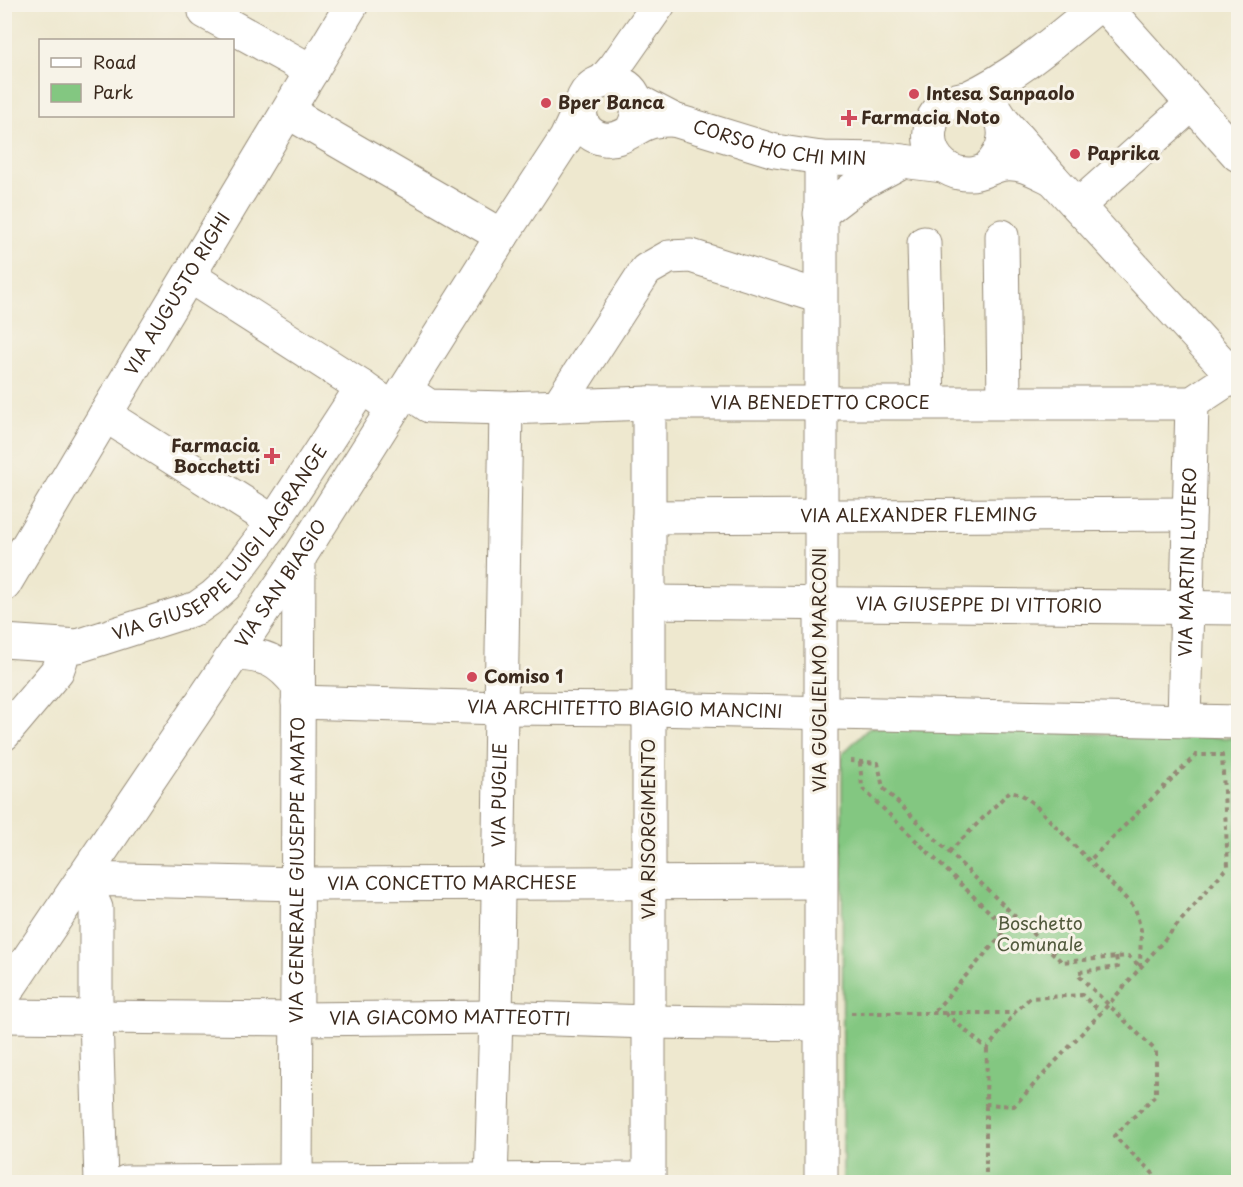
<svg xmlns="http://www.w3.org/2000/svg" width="1243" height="1187" viewBox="0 0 1243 1187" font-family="'Playpen Sans',sans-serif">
	<rect width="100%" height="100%" fill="#f7f3e8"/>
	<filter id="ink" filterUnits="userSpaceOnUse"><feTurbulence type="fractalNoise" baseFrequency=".0167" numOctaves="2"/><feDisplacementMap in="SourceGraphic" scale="12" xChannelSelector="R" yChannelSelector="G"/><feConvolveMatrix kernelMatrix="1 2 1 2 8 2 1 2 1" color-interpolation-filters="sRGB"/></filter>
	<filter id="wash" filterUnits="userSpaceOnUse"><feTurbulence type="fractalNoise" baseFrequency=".008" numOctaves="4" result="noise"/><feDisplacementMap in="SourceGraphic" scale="24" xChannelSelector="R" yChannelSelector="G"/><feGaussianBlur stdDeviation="1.35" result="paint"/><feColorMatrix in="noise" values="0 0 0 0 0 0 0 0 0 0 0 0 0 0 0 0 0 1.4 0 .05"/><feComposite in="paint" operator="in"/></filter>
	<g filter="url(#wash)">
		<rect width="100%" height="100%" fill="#eee8cf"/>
		<!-- green -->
		<polygon fill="#83c781" stroke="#5f7850" stroke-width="1.5" points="870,727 1238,738 1238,819 1237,820 1238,1182 843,1182 842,754"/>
	</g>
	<g filter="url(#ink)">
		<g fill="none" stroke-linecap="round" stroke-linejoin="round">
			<!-- minor casing -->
			<g stroke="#948976" stroke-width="35">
				<g id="minor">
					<polyline points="1103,4 1238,155"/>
					<polyline points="205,12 312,71"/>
					<polyline points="288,112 502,236"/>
					<polyline points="821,158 821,1182"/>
					<polyline points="1078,206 1192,104"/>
					<polyline points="820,214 858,185 903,161"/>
					<polyline points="1002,236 1004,402"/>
					<polyline points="924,243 928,402"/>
					<polyline points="189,276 362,387"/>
					<path id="s1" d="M405,390l24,16 77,2 143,-5h543l41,-27"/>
					<polyline points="649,403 649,1182"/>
					<polyline points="558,406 646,270 669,257 691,256 820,297"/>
					<polyline points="105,415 274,522"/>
					<path id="s2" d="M649,517l540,-3"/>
					<path id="s3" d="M649,602l589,6"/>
					<path id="s4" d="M4,641l74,5 119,-38 17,-12 12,-11 48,-63 88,-135 30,21"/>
					<path d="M235,653c33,4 42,6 63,32"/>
					<path id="s5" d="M298,702l203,6 148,1 589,13"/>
					<path id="s6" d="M1184,721l8,-318"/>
					<polyline points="4,734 57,671 61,660 55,645"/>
					<path id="s7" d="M4,995l295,-437 203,-322 64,-98 14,-30"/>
					<path id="s8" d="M4,1016l294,3 198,-2 153,5 172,2"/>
					<path id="s9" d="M101,1182l-5,-165v-109l-13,-29 216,5 521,-2"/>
					<polyline points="126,1182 649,1179"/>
					<path id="s10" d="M296,1182l3,-624"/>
					<path id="s11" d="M491,1182l5,-165 10,-609"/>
				</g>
			</g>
			<!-- major casing -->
			<g stroke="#948976" stroke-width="35">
				<g id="major">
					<polyline points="603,81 615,67 659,4"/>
					<path d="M967,98c50,-23 90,-59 133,-94"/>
					<path id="s12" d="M636,100l38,20 101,31 46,7 65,1 57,7"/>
					<polyline points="1001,119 1054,180 1238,381"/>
					<path d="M632,129c11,-19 5,-47 -22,-48 -35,-1 -41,53 -6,58 18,3 31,-13 47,-17 7,-2 15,-2 23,-2"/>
					<path d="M987,169c42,-40 -1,-91 -43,-63 -6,4 -12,12 -13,19 -7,26 12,50 39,49 12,0 23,-9 35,-10 18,-2 33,8 48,15"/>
					<path id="s13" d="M4,585l101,-170 247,-411"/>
				</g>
			</g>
			<!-- path -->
			<g stroke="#948976" stroke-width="4" stroke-dasharray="4.5 4.5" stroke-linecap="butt">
				<polyline points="850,761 878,763 883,788 1062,962 1128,956 1140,966"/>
				<polyline points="860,762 862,788 1007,929 933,1013"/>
				<polyline points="949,852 1010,791 1021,794 1034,804 1135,908 1141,930 1140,966"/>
				<polyline points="1116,957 1118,967 1079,972 1078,975 1156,1051 1156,1095 1114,1136 1162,1182"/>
				<polyline points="851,1013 1014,1013 1030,998 1082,995 1101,1012"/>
				<polyline points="945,1013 987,1049 1014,1014"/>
				<polyline points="987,1049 986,1104 1014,1106 1109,1004 1228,866 1222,755 1196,755 1089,861"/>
				<polyline points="986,1182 986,1104"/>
			</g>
			<!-- minor -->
			<use href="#minor" stroke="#fff" stroke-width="33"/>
			<!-- major -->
			<use href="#major" stroke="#fff" stroke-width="33"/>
		</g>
	</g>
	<!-- markers -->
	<g fill="#d1495b" stroke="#f7f3e8" stroke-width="2">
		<circle cx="914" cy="94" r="6"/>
		<circle cx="546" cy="103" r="6"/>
		<path d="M846 109h6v6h6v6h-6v6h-6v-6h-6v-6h6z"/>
		<circle cx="1075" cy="154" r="6"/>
		<path d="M269 447h6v6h6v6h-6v6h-6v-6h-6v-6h6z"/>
		<circle cx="472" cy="677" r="6"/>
	</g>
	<g text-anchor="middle" stroke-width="6" stroke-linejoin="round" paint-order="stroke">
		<!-- poi labels -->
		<g font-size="18" font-weight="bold" fill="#3b2a1e" stroke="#f7f3e8" text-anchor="start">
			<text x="926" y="100">Intesa Sanpaolo</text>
			<text x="558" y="109">Bper Banca</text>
			<text x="861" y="124">Farmacia Noto</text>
			<text x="1087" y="160">Paprika</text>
			<text x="260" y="452" text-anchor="end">Farmacia<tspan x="260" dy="21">Bocchetti</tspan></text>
			<text x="484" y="683">Comiso 1</text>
		</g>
		<!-- street labels -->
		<g font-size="18" fill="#3b2a1e" stroke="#f7f3e8">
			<text dy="6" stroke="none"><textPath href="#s12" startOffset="152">CORSO HO CHI MIN</textPath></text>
			<text dy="6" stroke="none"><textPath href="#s13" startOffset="339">VIA AUGUSTO RIGHI</textPath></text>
			<text dy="6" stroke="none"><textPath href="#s1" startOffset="420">VIA BENEDETTO CROCE</textPath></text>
			<text dy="6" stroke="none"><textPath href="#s2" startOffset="270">VIA ALEXANDER FLEMING</textPath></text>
			<text dy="6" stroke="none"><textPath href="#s4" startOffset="258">VIA GIUSEPPE LUIGI LAGRANGE</textPath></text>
			<text dy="6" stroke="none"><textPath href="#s6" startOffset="159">VIA MARTIN LUTERO</textPath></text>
			<text dy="6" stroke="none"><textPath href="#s7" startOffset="496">VIA SAN BIAGIO</textPath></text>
			<text dy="6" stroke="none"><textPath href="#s3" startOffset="330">VIA GIUSEPPE DI VITTORIO</textPath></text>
			<text transform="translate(820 670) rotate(-90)" y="6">VIA GUGLIELMO MARCONI</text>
			<text dy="6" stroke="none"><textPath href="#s5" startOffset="327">VIA ARCHITETTO BIAGIO MANCINI</textPath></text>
			<text dy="6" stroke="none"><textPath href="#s11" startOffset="387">VIA PUGLIE</textPath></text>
			<text transform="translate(649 829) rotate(-90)" y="6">VIA RISORGIMENTO</text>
			<text dy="6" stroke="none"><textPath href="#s10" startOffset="312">VIA GENERALE GIUSEPPE AMATO</textPath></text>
			<text dy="6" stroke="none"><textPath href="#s9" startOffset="675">VIA CONCETTO MARCHESE</textPath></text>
			<text dy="6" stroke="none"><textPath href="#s8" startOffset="446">VIA GIACOMO MATTEOTTI</textPath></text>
		</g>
		<!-- park labels -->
		<g font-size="18" fill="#51593c" stroke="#f7f3e8">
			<text x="1040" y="930">Boschetto<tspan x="1040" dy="21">Comunale</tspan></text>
		</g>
	</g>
	<!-- margin -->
	<rect width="1243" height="1187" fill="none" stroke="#f7f3e8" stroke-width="24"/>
	<!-- legend -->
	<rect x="39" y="39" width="195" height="78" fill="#f7f3e8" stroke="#aca397" stroke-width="1.5"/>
	<rect x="51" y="58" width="30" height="9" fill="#ffffff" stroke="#aca397" stroke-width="1.5"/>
	<text x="93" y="69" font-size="18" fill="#3b2a1e">Road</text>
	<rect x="51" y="84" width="30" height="18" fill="#83c781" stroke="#aca397" stroke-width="1.5"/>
	<text x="93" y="99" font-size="18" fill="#3b2a1e">Park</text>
</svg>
